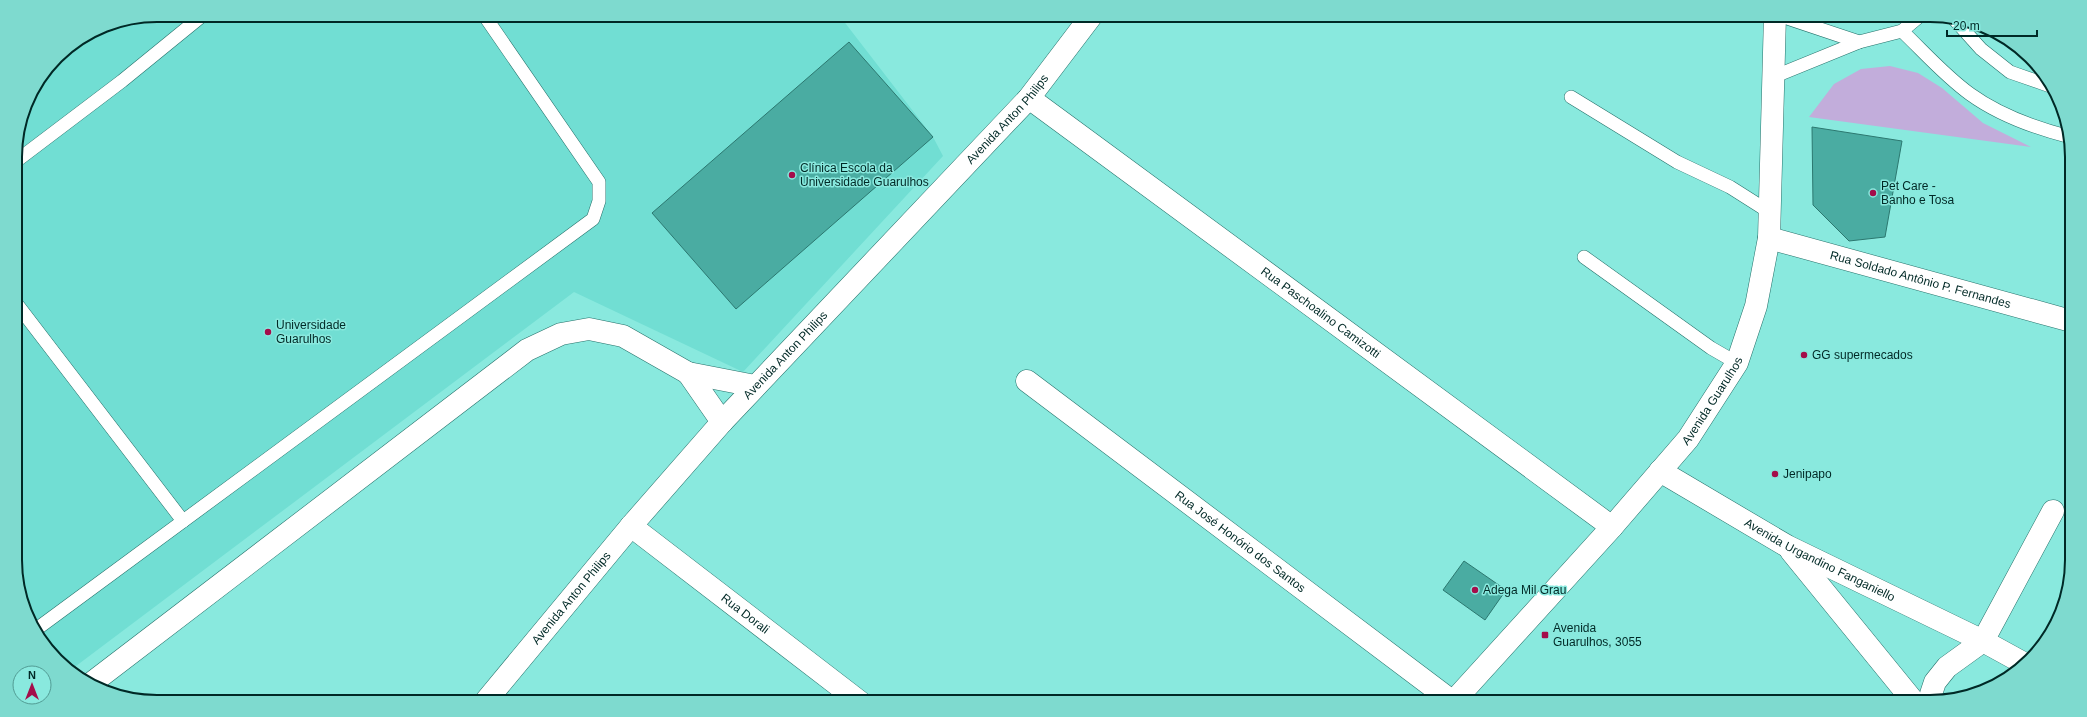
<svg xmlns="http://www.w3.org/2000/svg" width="2087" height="717" viewBox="0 0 2087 717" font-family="Helvetica,sans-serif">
	<rect width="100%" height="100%" fill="#89e9de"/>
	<!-- built -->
	<polygon fill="#71ded3" points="157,15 839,15 933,137 943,156 743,372 574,292 72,669 50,654 18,588 15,147 30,94 63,50 103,26"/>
	<!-- green -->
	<polygon fill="#c2addb" points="1890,66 1918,73 1942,88 1983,123 2031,147 1809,117 1834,84 1861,69"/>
	<!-- building -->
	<g fill="#4aaca2" stroke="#2c7870">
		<polygon points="849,42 933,137 736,309 652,213"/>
		<polygon points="1812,127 1902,141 1885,237 1849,241 1813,205"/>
		<polygon points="1464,561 1506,590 1485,620 1443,590"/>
	</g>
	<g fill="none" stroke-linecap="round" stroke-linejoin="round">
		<!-- service casing -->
		<g stroke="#25716a" stroke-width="14">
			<g id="service">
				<polyline points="1778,15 1859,42"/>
				<polyline points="1954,19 1981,49 2010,72 2053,87"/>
				<path d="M1902,31c22,21 43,45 68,63 29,21 65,34 100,43"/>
				<polyline points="1773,77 1859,42 1902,31 1921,15"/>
				<polyline points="1571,97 1677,162 1730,187 1771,213"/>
				<polyline points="15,162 122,81 203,15"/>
				<polyline points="1584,257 1711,348 1737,363"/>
				<polyline points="16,303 183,521"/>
				<polyline points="38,628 593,219 599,201 599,182 484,15"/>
			</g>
		</g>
		<!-- minor casing -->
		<g stroke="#25716a" stroke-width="23">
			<g id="minor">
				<path id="s1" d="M1029,98l583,429"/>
				<path id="s2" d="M1769,238l302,83"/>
				<path id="s3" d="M1027,381l426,321"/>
				<path id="s4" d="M1660,471l127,75 196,95 42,23"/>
				<path id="s5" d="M631,526l229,176"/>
				<polyline points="1791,551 1914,702"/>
				<polyline points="1931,702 1931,694 1935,682 1947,667 1983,641 2053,511"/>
			</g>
		</g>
		<!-- tertiary casing -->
		<g stroke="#25716a" stroke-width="23">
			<g id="tertiary">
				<polyline points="688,373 722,422"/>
				<polyline points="93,682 527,350 561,334 589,329 623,336 688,373 755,386"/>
				<path id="s6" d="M485,702l146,-176 91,-104 307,-324 63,-83"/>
			</g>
		</g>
		<!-- secondary casing -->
		<g stroke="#25716a" stroke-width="23">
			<g id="secondary">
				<path id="s7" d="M1453,702l159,-175 76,-88 49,-76 19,-57 13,-68 6,-223"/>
			</g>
		</g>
		<!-- service -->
		<use href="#service" stroke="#fff" stroke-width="13"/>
		<!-- minor -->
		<use href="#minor" stroke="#fff" stroke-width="22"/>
		<!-- tertiary -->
		<use href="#tertiary" stroke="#fff" stroke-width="22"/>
		<!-- secondary -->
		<use href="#secondary" stroke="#fff" stroke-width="22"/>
	</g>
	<!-- markers -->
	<g fill="#a40d4a" stroke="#89e9de" stroke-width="1.5">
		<circle cx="792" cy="175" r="4"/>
		<circle cx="1873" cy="193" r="4"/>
		<circle cx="268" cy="332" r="4"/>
		<circle cx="1804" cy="355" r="4"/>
		<circle cx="1775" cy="474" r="4"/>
		<circle cx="1475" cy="590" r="4"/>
		<rect x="1541" y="631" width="8" height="8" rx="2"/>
	</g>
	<g text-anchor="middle" stroke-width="3" stroke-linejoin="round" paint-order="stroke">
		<!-- street labels -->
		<g font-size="12" fill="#002926" stroke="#89e9de">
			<text dy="4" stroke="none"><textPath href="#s6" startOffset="783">Avenida Anton Philips</textPath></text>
			<text dy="4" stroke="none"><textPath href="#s2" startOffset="157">Rua Soldado Antônio P. Fernandes</textPath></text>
			<text dy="4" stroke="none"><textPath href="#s1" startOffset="362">Rua Paschoalino Camizotti</textPath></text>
			<text dy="4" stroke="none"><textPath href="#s6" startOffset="459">Avenida Anton Philips</textPath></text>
			<text dy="4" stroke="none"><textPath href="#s7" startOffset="398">Avenida Guarulhos</textPath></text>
			<text dy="4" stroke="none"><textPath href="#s3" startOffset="267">Rua José Honório dos Santos</textPath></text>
			<text dy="4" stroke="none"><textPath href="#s4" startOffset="183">Avenida Urgandino Fanganiello</textPath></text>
			<text dy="4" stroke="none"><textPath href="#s6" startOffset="135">Avenida Anton Philips</textPath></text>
			<text dy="4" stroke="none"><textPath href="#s5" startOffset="144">Rua Dorali</textPath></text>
		</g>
		<!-- poi labels -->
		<g font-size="12" fill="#002926" stroke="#89e9de" text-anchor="start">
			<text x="800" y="172">Clínica Escola da<tspan x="800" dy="14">Universidade Guarulhos</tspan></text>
			<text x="1881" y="190">Pet Care -<tspan x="1881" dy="14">Banho e Tosa</tspan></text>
			<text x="276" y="329">Universidade<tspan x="276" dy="14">Guarulhos</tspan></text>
			<text x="1812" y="359">GG supermecados</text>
			<text x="1783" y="478">Jenipapo</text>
			<text x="1483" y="594">Adega Mil Grau</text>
			<text x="1553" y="632">Avenida<tspan x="1553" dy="14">Guarulhos, 3055</tspan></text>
		</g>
	</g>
	<!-- crop -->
	<path d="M0 0H2087V717H0ZM157 22H1930A135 135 0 0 1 2065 157V560A135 135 0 0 1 1930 695H157A135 135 0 0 1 22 560V157A135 135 0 0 1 157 22Z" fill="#7edacf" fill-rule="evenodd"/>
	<path fill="none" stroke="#002926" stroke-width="2" d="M157 22H1930A135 135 0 0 1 2065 157V560A135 135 0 0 1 1930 695H157A135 135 0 0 1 22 560V157A135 135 0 0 1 157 22Z"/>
	<!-- north arrow -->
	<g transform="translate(32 685)"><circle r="19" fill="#89e9de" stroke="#529c94"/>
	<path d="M0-3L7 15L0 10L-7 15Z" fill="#a40d4a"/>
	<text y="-6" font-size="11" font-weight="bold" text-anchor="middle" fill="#002926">N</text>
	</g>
	<!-- scale -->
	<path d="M1947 30v6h90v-6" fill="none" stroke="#002926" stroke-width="2"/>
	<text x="1953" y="30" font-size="12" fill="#002926" stroke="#89e9de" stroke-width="3" paint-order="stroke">20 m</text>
</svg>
